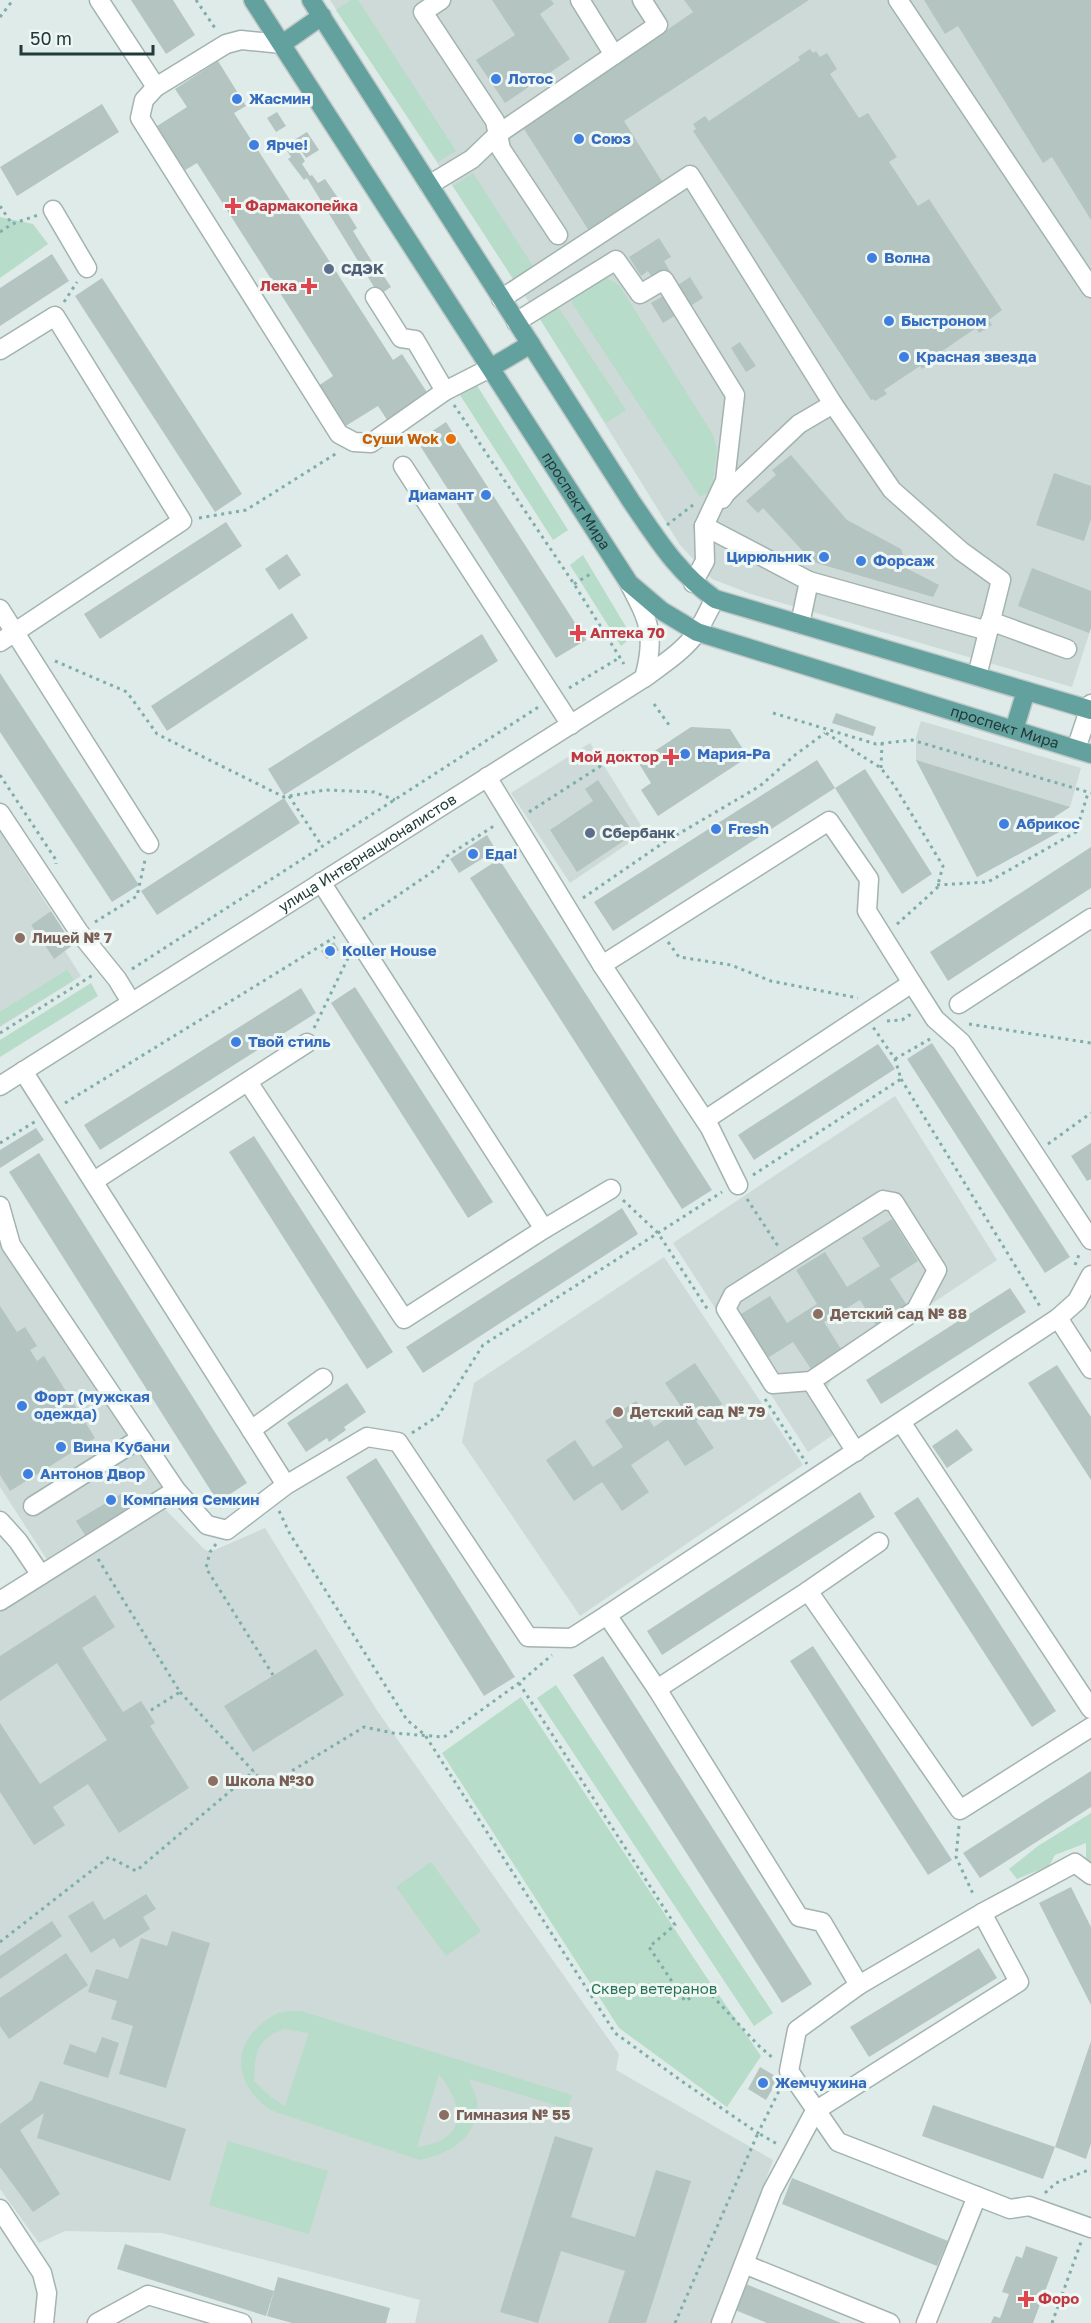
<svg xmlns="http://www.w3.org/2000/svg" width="1091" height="2323" viewBox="0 0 1091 2323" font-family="'Golos Text',sans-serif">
	<rect width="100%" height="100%" fill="#dfebe8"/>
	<!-- built -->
	<g fill="#cddad7">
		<polygon points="330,0 1091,0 1091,628 1072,687 751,594 712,579 680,545 540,319"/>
		<polygon points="921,721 1081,768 1070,807 1055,817 1061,831 977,877 916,760 916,737"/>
		<polygon points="590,743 645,832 570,883 511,793"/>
		<polygon points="0,832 51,911 31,925 53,958 65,951 81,976 0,1027"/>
		<polygon points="895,1096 997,1260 836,1368 826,1391 849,1424 808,1452 673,1243"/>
		<polygon points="0,1214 189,1490 163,1507 204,1549 210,1552 265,1528 376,1709 619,2054 616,2070 773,2160 714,2323 415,2323 420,2300 162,2233 65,2231 39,2243 0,2189 0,1609 55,1572 0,1487"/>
		<polygon points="664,1257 803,1465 580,1616 462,1442 474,1383"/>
	</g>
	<!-- green -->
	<g fill="#b7dcc9" fill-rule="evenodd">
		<polygon points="351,0 358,0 456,151 438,162 336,10"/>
		<polygon points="473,173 533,266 513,279 453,186"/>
		<polygon points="0,217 33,224 48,244 0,278"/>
		<polygon points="602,276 619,285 713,435 717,449 712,490 700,497 572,303 575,292"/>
		<polygon points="558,307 626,410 606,423 540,319"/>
		<polygon points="476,384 568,530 553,540 460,395"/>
		<polygon points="583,555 632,637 621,646 570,565"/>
		<polygon points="67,970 74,980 0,1026 0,1012"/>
		<polygon points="91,983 98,996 0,1057 0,1040"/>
		<polygon points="556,1685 773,2013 754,2026 537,1698"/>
		<polygon points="521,1697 705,1975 761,2056 727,2107 619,2028 442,1753"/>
		<polygon points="1091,1813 1091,1864 1086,1861 1086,1843 1055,1855 1049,1866 1017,1879 1009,1869 1038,1846"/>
		<polygon points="431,1862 481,1931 446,1956 396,1887"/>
		<path d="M301,2011l271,84 -4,14 -99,-30c2,7 7,15 8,22 2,36 -26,52 -57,59l-150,-50c-30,-22 -41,-55 -12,-83 6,-6 16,-13 24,-15 6,-1 13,-1 19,-1zM284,2029l25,4 -24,73 -13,-8 -18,-17c1,-28 2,-42 30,-52zM439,2074c27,34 28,67 -22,73z"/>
		<polygon points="228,2141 328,2171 309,2234 209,2205"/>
	</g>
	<!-- building -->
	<g fill="#b4c5c1">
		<polygon points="131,0 173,0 195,35 166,54"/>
		<polygon points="492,0 551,0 554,4 540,14 570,59 505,103 476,60 515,35"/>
		<polygon points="684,0 809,0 624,121 663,183 591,234 524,129 693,12"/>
		<polygon points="924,0 1091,0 1091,220 1052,157 1043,163 958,26 945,34"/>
		<polygon points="810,49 813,53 816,51 820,57 827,53 837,69 830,74 859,118 868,113 897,157 889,162 918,206 929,199 1002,310 989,320 992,325 979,333 976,328 941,352 944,355 922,369 920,366 884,390 887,394 875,401 873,399 871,400 693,131 696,129 693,124 705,116 709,121 800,60 798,57"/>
		<polygon points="218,61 246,106 234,113 393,360 402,354 430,397 389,423 378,406 344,427 318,386 333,376 197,163 182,172 154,128 187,107 175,89"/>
		<polygon points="102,104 119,132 17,196 0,167"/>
		<polygon points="277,112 286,126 276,132 267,118"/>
		<polygon points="307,132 319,150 306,158 294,140"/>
		<polygon points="292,141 305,161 302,164 310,176 312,175 318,183 325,179 340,201 357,228 353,231 381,276 383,275 391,287 379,295 307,178 304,180 288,159 291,157 284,146"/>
		<polygon points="659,238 671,257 664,261 678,285 690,277 703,298 663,323 651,303 663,296 648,271 641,276 629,257"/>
		<polygon points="52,254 69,281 0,326 0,288"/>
		<polygon points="102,278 242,494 215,512 75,296"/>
		<polygon points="740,342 756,366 746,372 731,348"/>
		<polygon points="446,422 586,640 556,658 417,441"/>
		<polygon points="791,455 847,520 901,549 908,569 939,585 933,597 813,562 763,508 758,513 746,501 776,475 772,470"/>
		<polygon points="1054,473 1091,486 1091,519 1084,541 1036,525"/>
		<polygon points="226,522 242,546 100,639 84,614"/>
		<polygon points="287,554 301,575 279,590 265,569"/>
		<polygon points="1032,568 1091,591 1091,628 1089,633 1018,606"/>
		<polygon points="292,613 308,638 167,731 151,706"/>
		<polygon points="482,634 498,661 284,795 268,769"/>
		<polygon points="0,673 139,885 112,902 0,732"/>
		<polygon points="836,713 876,727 873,736 832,723"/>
		<polygon points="691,727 730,729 748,757 658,816 641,790 651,783 638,762"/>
		<polygon points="817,760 835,788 613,931 594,902"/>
		<polygon points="916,760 1070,807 1054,817 1061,831 977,877"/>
		<polygon points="865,769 932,874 902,894 835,788"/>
		<polygon points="598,780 634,834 577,872 550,830 593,801 585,789"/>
		<polygon points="284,798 300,823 157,915 141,891"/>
		<polygon points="487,835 496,850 459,873 450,859"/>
		<polygon points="1091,847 1091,888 948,981 930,952"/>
		<polygon points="499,859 712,1190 682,1209 470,878"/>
		<polygon points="51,911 73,945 54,959 31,925"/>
		<polygon points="334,942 339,950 327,959 321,951"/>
		<polygon points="355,987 493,1202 468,1218 331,1003"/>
		<polygon points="301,988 316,1013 100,1150 84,1125"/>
		<polygon points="932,1043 1070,1257 1045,1273 907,1059"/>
		<polygon points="878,1044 895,1069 754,1160 738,1135"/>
		<polygon points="36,1128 44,1140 0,1168 0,1150"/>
		<polygon points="254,1136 393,1352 367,1369 229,1152"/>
		<polygon points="1091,1143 1091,1179 1087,1181 1071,1156"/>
		<polygon points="39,1153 247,1483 218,1502 9,1172"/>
		<polygon points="622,1208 638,1234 423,1373 406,1347"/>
		<polygon points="892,1219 918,1261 890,1279 908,1307 877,1327 860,1300 824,1322 841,1349 811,1369 793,1342 766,1359 738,1316 770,1296 787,1323 817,1304 796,1270 825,1252 847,1287 880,1266 862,1238"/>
		<polygon points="1010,1288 1026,1312 881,1404 866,1380"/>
		<polygon points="0,1306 17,1332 25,1327 37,1346 30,1350 37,1361 44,1356 95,1438 10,1491 0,1475"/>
		<polygon points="695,1363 722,1404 696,1421 714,1448 685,1466 668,1440 631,1465 649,1492 622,1511 602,1482 574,1501 546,1460 575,1440 593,1467 623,1447 605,1421 636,1401 654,1427 682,1408 665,1383"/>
		<polygon points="1057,1365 1091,1417 1091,1480 1028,1383"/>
		<polygon points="347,1383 366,1412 344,1427 346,1430 329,1442 327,1438 306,1452 287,1423"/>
		<polygon points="957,1429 973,1450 947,1468 932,1446"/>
		<polygon points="376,1458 515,1677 484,1696 346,1477"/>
		<polygon points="124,1492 134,1509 87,1538 76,1521"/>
		<polygon points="860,1492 875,1517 662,1655 647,1631"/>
		<polygon points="918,1497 1056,1711 1032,1727 894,1513"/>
		<polygon points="95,1595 115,1627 82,1648 123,1712 141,1701 155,1723 150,1726 189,1788 119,1833 88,1784 53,1807 65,1825 34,1845 0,1792 0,1723 40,1784 107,1740 57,1663 0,1701 0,1656"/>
		<polygon points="813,1646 952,1860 928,1875 790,1661"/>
		<polygon points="316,1649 344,1695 253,1752 224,1706"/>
		<polygon points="603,1656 812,1984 782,2003 573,1675"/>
		<polygon points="1091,1771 1091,1807 980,1878 963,1853"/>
		<polygon points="1071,1887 1091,1927 1091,2005 1039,1903"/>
		<polygon points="146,1894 156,1909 143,1917 150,1929 120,1948 114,1938 91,1953 68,1916 93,1901 104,1920"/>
		<polygon points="52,1921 62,1936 0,1979 0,1956"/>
		<polygon points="172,1931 210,1943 166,2088 119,2074 133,2026 111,2019 117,2001 88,1992 96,1969 128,1979 141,1938 167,1946"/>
		<polygon points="979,1948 997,1978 869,2057 850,2027"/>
		<polygon points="66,1953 88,1985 9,2039 0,2026 0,1998"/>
		<polygon points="102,2037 119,2043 108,2078 63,2064 70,2044 96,2053"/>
		<polygon points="1091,2041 1091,2143 1086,2159 1055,2147"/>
		<polygon points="760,2067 779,2078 766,2100 748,2089"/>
		<polygon points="40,2081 186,2129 170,2181 37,2138 44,2113 20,2130 60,2194 33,2212 0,2167 0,2124 32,2100"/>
		<polygon points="933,2105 1055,2147 1043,2179 922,2136"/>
		<polygon points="555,2136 593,2148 571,2217 635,2237 656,2170 691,2181 646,2323 608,2323 625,2271 561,2251 538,2323 500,2312"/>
		<polygon points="792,2178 948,2241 937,2266 782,2204"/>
		<polygon points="125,2244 274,2291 266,2316 117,2269"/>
		<polygon points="1026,2246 1058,2257 1033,2323 991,2323 994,2316 1000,2318 1009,2294 1002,2292 1016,2256 1022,2258"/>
		<polygon points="278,2277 390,2308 386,2323 292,2323 267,2316"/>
		<polygon points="746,2284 841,2323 767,2323 735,2310"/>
	</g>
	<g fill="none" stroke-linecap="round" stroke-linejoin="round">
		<!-- minor casing -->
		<g stroke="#a2b3b0" stroke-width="21">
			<g id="minor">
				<polyline points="99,0 156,87"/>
				<polyline points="441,0 423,12 495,121 501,149 558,235"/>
				<polyline points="580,0 614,55"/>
				<polyline points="898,0 1091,288"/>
				<polyline points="282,44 241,40 226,44 156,87 144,100 140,118 339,434 354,442 371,443 445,391 492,367"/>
				<polyline points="429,185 472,159 498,134 658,25 642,0"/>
				<polyline points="53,210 87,268"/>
				<polyline points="375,297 401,338 415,340 445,391"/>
				<polyline points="501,299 690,175 833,404 892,490 961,551 1001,580 977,676"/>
				<polyline points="516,322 616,260 640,294 664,280 735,395 725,481 704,526 705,561 693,583"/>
				<polyline points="0,350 55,316 182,521 0,642"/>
				<polyline points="403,466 571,725"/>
				<polyline points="722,499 726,493 799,424 833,404"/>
				<polyline points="704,526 809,581 800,624"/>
				<polyline points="809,581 988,631"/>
				<path d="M629,583c20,38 27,52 15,95"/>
				<polyline points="0,609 149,844"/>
				<polyline points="990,621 1067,649"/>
				<polyline points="1076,749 1091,704"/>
				<polyline points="487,777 602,965 710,1128 738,1185"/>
				<polyline points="0,813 79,932 117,979 131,1002"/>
				<polyline points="321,882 544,1229"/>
				<polyline points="602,965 829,821 869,879 867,911 912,983"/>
				<polyline points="959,1004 1091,918"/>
				<polyline points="23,1071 286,1485"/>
				<polyline points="248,1082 404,1319 544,1229 611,1189"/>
				<path id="s1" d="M0,1086l644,-408c19,-14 40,-27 53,-46 7,-11 12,-23 18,-33"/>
				<polyline points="705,1120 912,983 935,1019 961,1042 1091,1240"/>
				<polyline points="94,1181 307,1043"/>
				<polyline points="0,1206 11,1245 176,1490 207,1525 227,1530 286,1485 367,1437 398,1442 528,1637 571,1638 607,1615 657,1689 808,1591 960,1810 1091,1727"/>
				<polyline points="1091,1275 1077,1301 1058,1318 1091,1369"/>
				<polyline points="811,1381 773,1384 726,1309 733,1295 883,1200 894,1202 937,1270 916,1310 811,1381 856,1452"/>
				<polyline points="901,1422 1091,1709"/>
				<polyline points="251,1430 323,1378"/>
				<polyline points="33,1506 141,1438"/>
				<polyline points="0,1521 18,1541 41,1575"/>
				<polyline points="808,1591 879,1542"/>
				<polyline points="0,1601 176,1490"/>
				<polyline points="607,1615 1058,1318"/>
				<polyline points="657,1689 799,1917 822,1922 859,1985 797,2030 789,2071 838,2142 1010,2209 1029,2206 1091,2228"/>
				<polyline points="859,1985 982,1913 1075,1863 1091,1875"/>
				<polyline points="0,2209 42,2273 47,2293 44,2323"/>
				<polyline points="744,2264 890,2323"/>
				<polyline points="97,2323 148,2295 242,2323"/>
				<polyline points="721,2323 772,2191 815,2111 1019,1982 982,1913"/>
				<polyline points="926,2323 977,2196"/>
			</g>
		</g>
		<!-- major casing -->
		<g stroke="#c1c8c8" stroke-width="21">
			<g id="major">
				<path id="s2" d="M253,0l376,583 33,28 35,21 394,122"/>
				<path d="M311,0l320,501c27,39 45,70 84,98l376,111"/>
				<polyline points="282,44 322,16"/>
				<polyline points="492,367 531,344"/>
				<polyline points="1014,730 1026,691"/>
			</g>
		</g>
		<!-- path -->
		<g stroke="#7faeaa" stroke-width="3" stroke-dasharray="3 4.5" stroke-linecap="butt">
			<polyline points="196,0 217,31"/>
			<polyline points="0,17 13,0"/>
			<polyline points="0,206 12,224 38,215"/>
			<polyline points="0,232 12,224"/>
			<polyline points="64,302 77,282"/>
			<polyline points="454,405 574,584 624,664"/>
			<polyline points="199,518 246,510 337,453"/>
			<polyline points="667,525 693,505"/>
			<polyline points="574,584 592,573"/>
			<polyline points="55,661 127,692 157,734 284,797 325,790 374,792 395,800"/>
			<polyline points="569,688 619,658"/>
			<polyline points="654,704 669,725"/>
			<polyline points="773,713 876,744 912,740 1091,793"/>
			<polyline points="826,733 881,768 894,785 943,866 937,888 895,926"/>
			<polyline points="881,768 882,743"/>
			<polyline points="0,775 56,860 56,864"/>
			<polyline points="289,796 322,846"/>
			<polyline points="529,812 624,751"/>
			<polyline points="937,885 988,882 1076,832 1088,793"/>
			<polyline points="583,898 663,843 760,786 795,755 825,733"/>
			<polyline points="363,919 438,868 447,856 497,824"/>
			<polyline points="95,922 137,896 145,860"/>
			<polyline points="668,942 679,957 731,965 771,981 858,998"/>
			<polyline points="132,969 540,706"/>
			<polyline points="887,1021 902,1020 909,1015 911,1016"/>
			<polyline points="969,1024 1091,1043"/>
			<polyline points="314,1028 349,956"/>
			<polyline points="0,1033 93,975"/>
			<polyline points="895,1059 930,1039"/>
			<polyline points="901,1079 1041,1308"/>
			<polyline points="65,1103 335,937"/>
			<polyline points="0,1143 36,1121"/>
			<polyline points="1048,1144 1091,1113"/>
			<polyline points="753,1175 901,1079 895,1059 873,1027"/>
			<polyline points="747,1199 778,1246"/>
			<polyline points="623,1200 658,1233 708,1310"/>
			<polyline points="1075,1265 1080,1252"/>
			<polyline points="765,1399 807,1464"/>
			<polyline points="412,1433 438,1416 483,1345 722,1192"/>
			<polyline points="279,1511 290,1534 407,1720 425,1735 615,2033 683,2082 758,2133 780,2089"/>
			<polyline points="216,1544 210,1552 206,1568 273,1675"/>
			<polyline points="98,1559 180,1692 148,1712"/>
			<polyline points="519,1683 675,1925 649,1947 685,2001 706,1989 759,2046 774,2059"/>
			<polyline points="180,1692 267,1786 364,1727 393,1733 444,1737 519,1683 552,1655"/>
			<polyline points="959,1826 956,1857 974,1896"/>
			<polyline points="0,1942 109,1857 136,1871 254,1771"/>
			<polyline points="1045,2193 1056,2183 1091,2169"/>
			<polyline points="675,2323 758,2133 779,2145"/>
			<polyline points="1052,2323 1081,2242"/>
		</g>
		<!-- minor -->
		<use href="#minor" stroke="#fff" stroke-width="18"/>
		<!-- major -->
		<use href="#major" stroke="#63a19e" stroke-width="18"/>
	</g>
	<!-- markers -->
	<g fill="#3f7fe0" stroke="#eff7f5" stroke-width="2">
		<circle cx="496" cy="79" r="6"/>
		<circle cx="237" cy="99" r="6"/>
		<circle cx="579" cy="139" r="6"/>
		<circle cx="254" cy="145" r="6"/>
		<circle cx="872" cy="258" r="6"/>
		<circle cx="889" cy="321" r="6"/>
		<circle cx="904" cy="357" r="6"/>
		<circle cx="486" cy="495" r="6"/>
		<circle cx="824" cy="557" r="6"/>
		<circle cx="861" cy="561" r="6"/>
		<circle cx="685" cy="754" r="6"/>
		<circle cx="1004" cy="824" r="6"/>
		<circle cx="716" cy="829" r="6"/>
		<circle cx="473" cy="854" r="6"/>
		<circle cx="330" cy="951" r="6"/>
		<circle cx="236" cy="1042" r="6"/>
		<circle cx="22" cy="1406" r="6"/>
		<circle cx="61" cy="1447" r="6"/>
		<circle cx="28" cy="1474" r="6"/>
		<circle cx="111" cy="1500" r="6"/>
		<circle cx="763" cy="2083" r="6"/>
	</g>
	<g fill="#e0444e" stroke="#eff7f5" stroke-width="2">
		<path d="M230 197h6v6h6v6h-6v6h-6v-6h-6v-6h6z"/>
		<path d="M306 277h6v6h6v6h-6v6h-6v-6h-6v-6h6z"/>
		<path d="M575 624h6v6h6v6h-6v6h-6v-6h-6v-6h6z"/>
		<path d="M668 748h6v6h6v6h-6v6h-6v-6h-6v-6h6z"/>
		<path d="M1023 2290h6v6h6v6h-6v6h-6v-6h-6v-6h6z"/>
	</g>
	<g fill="#5c6f8a" stroke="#eff7f5" stroke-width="2">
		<circle cx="329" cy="269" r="6"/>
		<circle cx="590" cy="833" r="6"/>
	</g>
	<circle fill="#e8710a" stroke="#eff7f5" stroke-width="2" cx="451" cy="439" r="6"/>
	<g fill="#8d6e63" stroke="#eff7f5" stroke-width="2">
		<circle cx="20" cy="938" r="6"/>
		<circle cx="818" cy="1314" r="6"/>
		<circle cx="618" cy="1412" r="6"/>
		<circle cx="213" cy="1781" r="6"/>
		<circle cx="444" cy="2115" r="6"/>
	</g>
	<g text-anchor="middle" stroke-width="6" stroke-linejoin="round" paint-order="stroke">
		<!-- shop labels -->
		<g font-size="15" font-weight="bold" fill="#366cbe" stroke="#eff7f5" text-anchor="start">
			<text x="508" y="84">Лотос</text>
			<text x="249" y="104">Жасмин</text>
			<text x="591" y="144">Союз</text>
			<text x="266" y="150">Ярче!</text>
			<text x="884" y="263">Волна</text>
			<text x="901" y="326">Быстроном</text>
			<text x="916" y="362">Красная звезда</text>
			<text x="474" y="500" text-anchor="end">Диамант</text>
			<text x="812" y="562" text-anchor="end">Цирюльник</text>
			<text x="873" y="566">Форсаж</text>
			<text x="697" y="759">Мария-Ра</text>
			<text x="1016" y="829">Абрикос</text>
			<text x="728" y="834">Fresh</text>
			<text x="485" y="859">Еда!</text>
			<text x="342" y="956">Koller House</text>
			<text x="248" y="1047">Твой стиль</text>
			<text x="34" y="1402">Форт (мужская<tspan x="34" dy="17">одежда)</tspan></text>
			<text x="73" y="1452">Вина Кубани</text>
			<text x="40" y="1479">Антонов Двор</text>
			<text x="123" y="1505">Компания Семкин</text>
			<text x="775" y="2088">Жемчужина</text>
		</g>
		<!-- health labels -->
		<g font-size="15" font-weight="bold" fill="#be3a42" stroke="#eff7f5" text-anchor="start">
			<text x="245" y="211">Фармакопейка</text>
			<text x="297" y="291" text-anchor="end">Лека</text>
			<text x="590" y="638">Аптека 70</text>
			<text x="659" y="762" text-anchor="end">Мой доктор</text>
			<text x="1038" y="2304">Форо</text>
		</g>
		<!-- service labels -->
		<g font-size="15" font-weight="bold" fill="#4e5e75" stroke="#eff7f5" text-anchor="start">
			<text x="341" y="274">СДЭК</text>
			<text x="602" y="838">Сбербанк</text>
		</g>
		<!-- food labels -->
		<g font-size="15" font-weight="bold" fill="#c56008" stroke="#eff7f5" text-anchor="end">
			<text x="439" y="444">Суши Wok</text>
		</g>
		<!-- street labels -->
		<g font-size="15" fill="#203b39" stroke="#eff7f5">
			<text dy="5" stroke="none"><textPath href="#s2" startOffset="596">проспект Мира</textPath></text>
			<text dy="5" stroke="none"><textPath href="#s2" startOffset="1100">проспект Мира</textPath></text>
			<text dy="5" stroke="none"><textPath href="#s1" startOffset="435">улица Интернационалистов</textPath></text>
		</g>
		<!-- education labels -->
		<g font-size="15" font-weight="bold" fill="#785e54" stroke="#eff7f5" text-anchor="start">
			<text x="32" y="943">Лицей № 7</text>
			<text x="830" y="1319">Детский сад № 88</text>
			<text x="630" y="1417">Детский сад № 79</text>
			<text x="225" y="1786">Школа №30</text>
			<text x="456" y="2120">Гимназия № 55</text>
		</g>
		<!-- park labels -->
		<g font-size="15" fill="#2a7255" stroke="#eff7f5">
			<text x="654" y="1994">Сквер ветеранов</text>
		</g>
	</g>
	<!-- scale -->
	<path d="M21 45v9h132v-9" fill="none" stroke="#203b39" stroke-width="3"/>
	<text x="30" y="45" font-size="18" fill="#203b39" stroke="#eff7f5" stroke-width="4.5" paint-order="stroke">50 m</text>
</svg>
